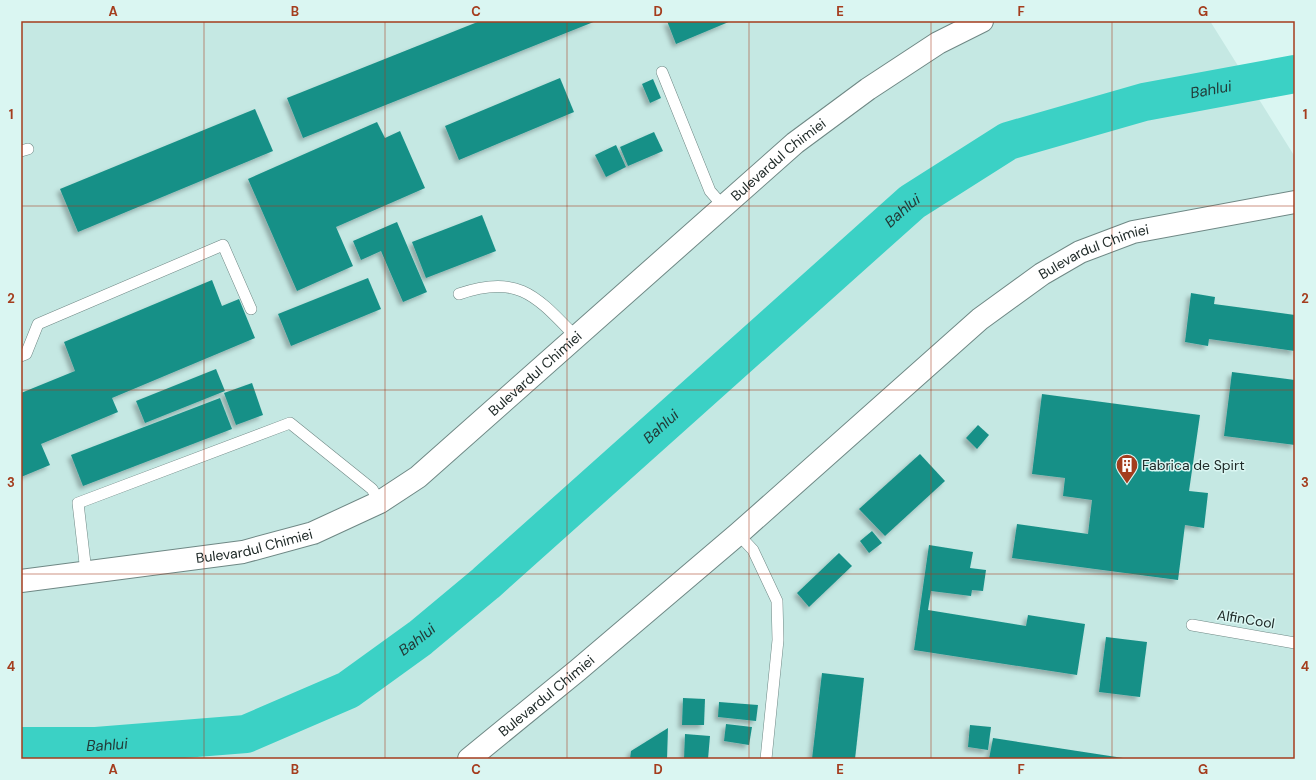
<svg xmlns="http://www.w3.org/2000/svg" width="1316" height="780" viewBox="0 0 1316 780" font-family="'DM Sans',sans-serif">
	<defs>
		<filter id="shadow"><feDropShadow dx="-3.5" dy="3.5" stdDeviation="2" flood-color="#0004"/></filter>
	</defs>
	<rect width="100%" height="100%" fill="#daf6f2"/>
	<!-- built -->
	<polygon fill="#c5e8e3" points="21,21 1210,21 1295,157 1295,759 21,759"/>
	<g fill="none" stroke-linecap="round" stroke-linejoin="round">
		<!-- river -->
		<path stroke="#3bd1c5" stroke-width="38" id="s1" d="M21,746h75l150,-12 102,-44 72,-52 66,-55 426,-381 96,-61 136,-39 151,-28"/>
	</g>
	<!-- building -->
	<g fill="#179087" filter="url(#shadow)">
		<polygon points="480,21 596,21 303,138 287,98"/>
		<polygon points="667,21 731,21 676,44"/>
		<polygon points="560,78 574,112 459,160 445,126"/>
		<polygon points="653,79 661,98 650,103 642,84"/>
		<polygon points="255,109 273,151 78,232 60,189"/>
		<polygon points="377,122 385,138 400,131 425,188 336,227 353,266 297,291 248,179"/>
		<polygon points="654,132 663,151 628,166 620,147"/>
		<polygon points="616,145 626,167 606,177 595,155"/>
		<polygon points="482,215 496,251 426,278 412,242"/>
		<polygon points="397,222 427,292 403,302 381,251 361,260 353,241"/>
		<polygon points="368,278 381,309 291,346 278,314"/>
		<polygon points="212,280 222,306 239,299 255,338 112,398 118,412 41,444 50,465 21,477 21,393 75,371 64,342"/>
		<polygon points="1191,293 1215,297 1214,304 1295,315 1295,351 1209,339 1208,346 1185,342"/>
		<polygon points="216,369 225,391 145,423 136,401"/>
		<polygon points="1232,372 1295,380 1295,445 1224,436"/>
		<polygon points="252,383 263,415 236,425 224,393"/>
		<polygon points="1042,394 1200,415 1189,491 1208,493 1204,528 1185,525 1178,580 1012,558 1017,524 1088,534 1092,500 1063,496 1065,478 1032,474"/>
		<polygon points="220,398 232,429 83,486 71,455"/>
		<polygon points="978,425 989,435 977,449 966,438"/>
		<polygon points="920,454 945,481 885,536 859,509"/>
		<polygon points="872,531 882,543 869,553 860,541"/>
		<polygon points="929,545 973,552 970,568 986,570 983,591 972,590 971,596 931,591 928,610 1026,626 1028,615 1085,624 1077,675 914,650"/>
		<polygon points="839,553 852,566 809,607 797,593"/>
		<polygon points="1106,637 1147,642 1140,697 1099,692"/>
		<polygon points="822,673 864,678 855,759 812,759"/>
		<polygon points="683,698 705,699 704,725 682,725"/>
		<polygon points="719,702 758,705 756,721 718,717"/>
		<polygon points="726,724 752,727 749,745 724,741"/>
		<polygon points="970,725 991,727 988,750 968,747"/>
		<polygon points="668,728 667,759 630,759 631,751"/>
		<polygon points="685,734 710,736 708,759 684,759"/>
		<polygon points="993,738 1123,758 1122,759 989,759"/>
	</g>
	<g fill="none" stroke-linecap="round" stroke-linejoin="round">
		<!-- lane casing -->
		<g stroke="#6f8885" stroke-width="12">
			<g id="lane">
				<polyline points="662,72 710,191 723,206"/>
				<polyline points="21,151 28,149"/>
				<path d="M459,294c60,-21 78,3 117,43"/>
				<polyline points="21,356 26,354 38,324 223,245 251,309"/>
				<polyline points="738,534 753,550 777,601 778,640 766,759"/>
				<polyline points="86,572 78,503 290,423 372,489 380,502"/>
				<polyline points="1192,625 1295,643"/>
			</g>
		</g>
		<!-- secondary casing -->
		<g stroke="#6f8885" stroke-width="24">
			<g id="secondary">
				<path id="s2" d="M21,581l222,-29 70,-19 67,-31 38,-25 377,-334 73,-54 70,-46 44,-22"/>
				<path id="s3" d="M469,759l109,-89 160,-136 242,-215 62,-45 38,-22 53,-20 162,-30"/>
			</g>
		</g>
		<!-- lane -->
		<use href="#lane" stroke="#fff" stroke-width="11"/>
		<!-- secondary -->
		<use href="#secondary" stroke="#fff" stroke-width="22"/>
	</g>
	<!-- grid -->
	<path fill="none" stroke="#a43d1e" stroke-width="1" stroke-opacity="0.55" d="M204,21v738M385,21v738M567,21v738M749,21v738M931,21v738M1112,21v738M21,206h1274M21,390h1274M21,574h1274"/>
	<!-- icons -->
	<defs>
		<g id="building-pin" transform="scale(1.15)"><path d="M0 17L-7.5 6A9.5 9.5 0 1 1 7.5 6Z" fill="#a43d1e" stroke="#daf6f2"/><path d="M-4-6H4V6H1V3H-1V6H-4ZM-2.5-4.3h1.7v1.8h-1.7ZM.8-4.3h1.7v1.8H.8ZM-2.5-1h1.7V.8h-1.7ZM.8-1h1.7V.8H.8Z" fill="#fff"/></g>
	</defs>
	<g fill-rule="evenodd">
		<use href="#building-pin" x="1127" y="465"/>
	</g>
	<g text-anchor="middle" stroke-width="3" stroke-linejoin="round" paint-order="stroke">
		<!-- street labels -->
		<g font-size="14" fill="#202b29" stroke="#daf6f2">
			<text dy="5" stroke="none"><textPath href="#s2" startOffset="896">Bulevardul Chimiei</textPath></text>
			<text dy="5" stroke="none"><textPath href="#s3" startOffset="808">Bulevardul Chimiei</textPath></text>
			<text dy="5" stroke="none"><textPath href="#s2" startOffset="572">Bulevardul Chimiei</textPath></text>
			<text dy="5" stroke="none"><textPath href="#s2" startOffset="236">Bulevardul Chimiei</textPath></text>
			<text transform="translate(1246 619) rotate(9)" y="5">AlfinCool</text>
			<text dy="5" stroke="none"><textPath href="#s3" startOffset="100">Bulevardul Chimiei</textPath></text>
		</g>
		<!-- poi labels -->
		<g font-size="14" fill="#202b29" stroke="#daf6f2" text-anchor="start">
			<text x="1142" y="470">Fabrica de Spirt</text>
		</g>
		<!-- water labels -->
		<g font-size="15" font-style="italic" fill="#223a37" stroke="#daf6f2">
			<text dy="5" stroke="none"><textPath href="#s1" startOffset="1406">Bahlui</textPath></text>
			<text dy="5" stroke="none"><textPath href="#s1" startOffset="1070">Bahlui</textPath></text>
			<text dy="5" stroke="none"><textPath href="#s1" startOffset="746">Bahlui</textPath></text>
			<text dy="5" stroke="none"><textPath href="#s1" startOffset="422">Bahlui</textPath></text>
			<text dy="5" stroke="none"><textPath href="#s1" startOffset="86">Bahlui</textPath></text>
		</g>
	</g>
	<!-- border -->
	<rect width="1316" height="780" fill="none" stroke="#daf6f2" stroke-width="44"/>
	<rect x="22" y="22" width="1272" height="736" fill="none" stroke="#a43d1e" stroke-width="1.5"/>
	<g font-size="13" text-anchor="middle" font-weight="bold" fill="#a43d1e">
		<text x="113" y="16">A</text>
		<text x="295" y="16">B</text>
		<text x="476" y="16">C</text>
		<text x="658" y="16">D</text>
		<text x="840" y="16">E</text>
		<text x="1021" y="16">F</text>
		<text x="1203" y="16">G</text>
		<text x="11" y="119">1</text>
		<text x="1305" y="119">1</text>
		<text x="11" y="303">2</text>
		<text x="1305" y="303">2</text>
		<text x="11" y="487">3</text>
		<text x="1305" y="487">3</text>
		<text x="11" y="671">4</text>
		<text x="1305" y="671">4</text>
		<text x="113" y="774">A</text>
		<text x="295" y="774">B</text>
		<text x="476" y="774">C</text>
		<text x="658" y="774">D</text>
		<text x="840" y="774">E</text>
		<text x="1021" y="774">F</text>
		<text x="1203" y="774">G</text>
	</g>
</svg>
